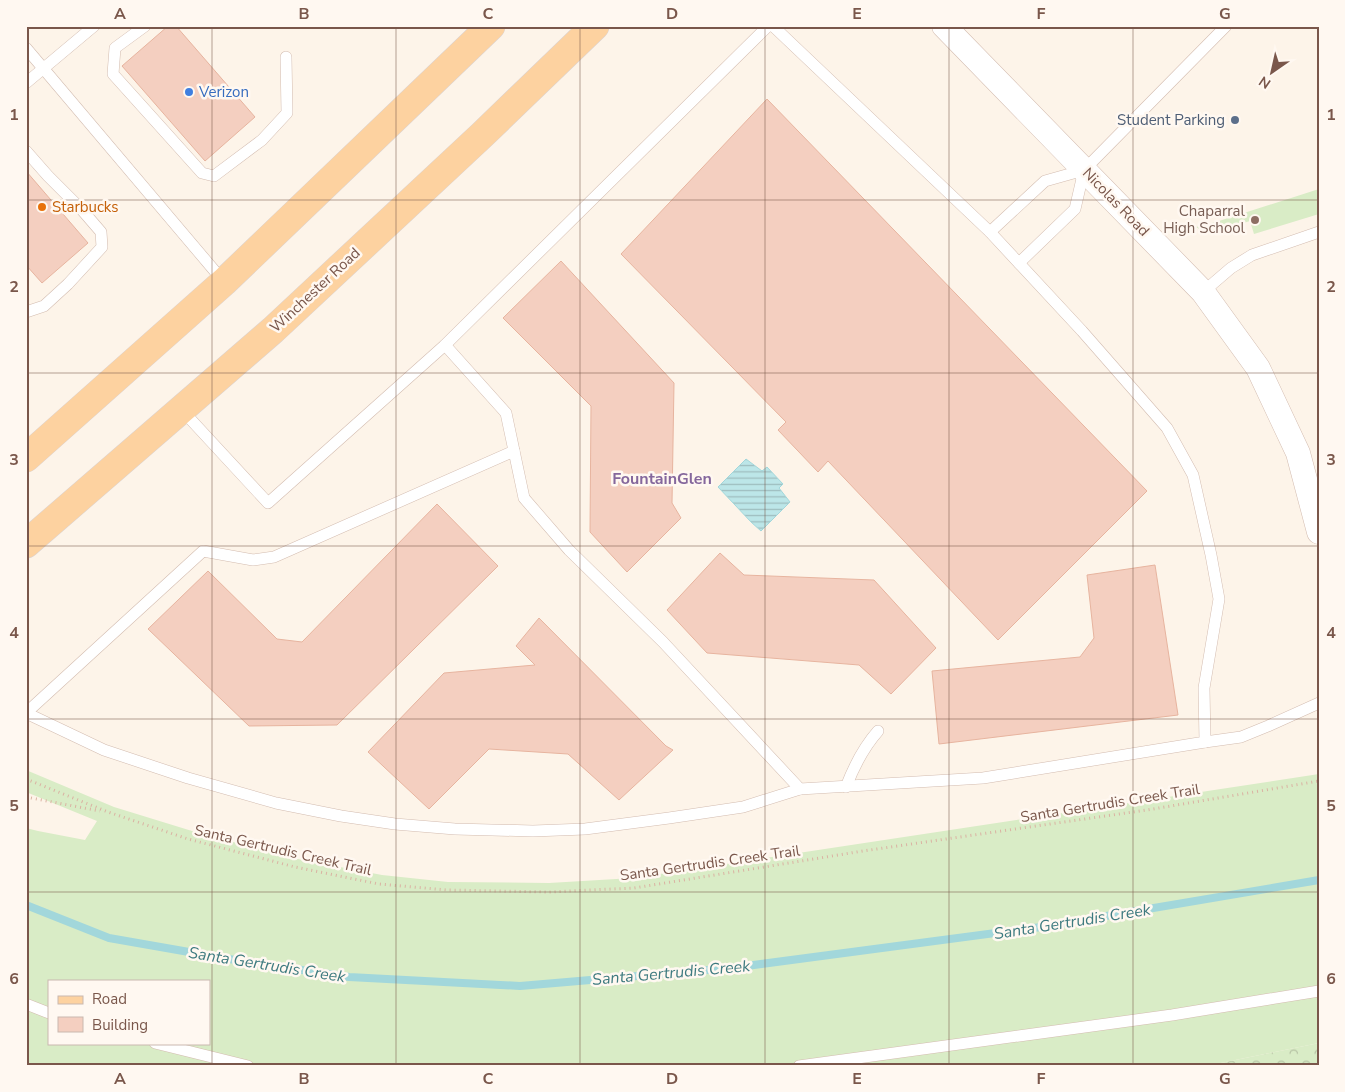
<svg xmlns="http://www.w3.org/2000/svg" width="1345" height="1092" viewBox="0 0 1345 1092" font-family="'Nunito Sans',sans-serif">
	<defs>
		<pattern id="forest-crowns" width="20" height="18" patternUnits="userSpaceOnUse" patternTransform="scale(1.25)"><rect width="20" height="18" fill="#d9ecc6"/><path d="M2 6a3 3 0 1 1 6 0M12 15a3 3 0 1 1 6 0" fill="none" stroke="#b5c2a3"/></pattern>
		<pattern id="water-rules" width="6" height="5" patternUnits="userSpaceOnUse" patternTransform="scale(1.25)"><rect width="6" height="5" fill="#bce6e8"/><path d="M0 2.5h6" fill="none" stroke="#9ebdbe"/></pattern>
	</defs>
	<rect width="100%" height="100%" fill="#fdf4e9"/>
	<!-- grass -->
	<g fill="#d9ecc6" fill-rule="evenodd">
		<polygon points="1319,189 1319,214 1254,234 1250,221 1211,233 1201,230 1196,227 1219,221"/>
		<path d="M26,770l88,37 78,24 106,28 84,16 66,7 101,1 84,-5 686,-104v269l-113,23h-1180v-238l12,3 47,9 12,-19 -71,-29zM49,981h160v62h-160z"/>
	</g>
	<!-- forest -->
	<polygon fill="url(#forest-crowns)" points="1319,1043 1319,1066 1206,1066"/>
	<!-- water -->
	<polygon fill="url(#water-rules)" stroke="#a2d7db" points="746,459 762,471 767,467 783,484 779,488 790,502 761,531 751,522 718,487"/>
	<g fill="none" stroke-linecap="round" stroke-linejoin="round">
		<!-- stream -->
		<polyline stroke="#a2d7db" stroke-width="8" points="26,905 109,938 229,959 349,977 520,986 731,968 1041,927 1319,880"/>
	</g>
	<!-- building -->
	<g fill="#f4cfc0" stroke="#e7b49f">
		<polygon points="168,26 176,26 255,117 205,161 122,66"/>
		<polygon points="767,99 1147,491 998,640 828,461 818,472 778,430 786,422 621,254"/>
		<polygon points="26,171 88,243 42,283 26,265"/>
		<polygon points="561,261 674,383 672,503 681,518 627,572 590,532 591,406 503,318"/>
		<polygon points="437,504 498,566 337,725 249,726 148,629 208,571 277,639 302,642"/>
		<polygon points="720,553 744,575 874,580 936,648 891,694 859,665 707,653 667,610"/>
		<polygon points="1155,565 1178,715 939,744 932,671 1080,657 1094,638 1087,575"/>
		<polygon points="539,618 666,746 673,750 619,800 568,754 489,749 429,809 368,752 444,673 535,665 516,646"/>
	</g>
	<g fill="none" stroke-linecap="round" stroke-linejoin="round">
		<!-- lane casing -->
		<g stroke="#d3bcb0" stroke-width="12">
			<g id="lane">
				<polyline points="145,26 115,48 113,74 202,173 214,176 262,140 287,113 286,57"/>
				<polyline points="768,26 445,345 506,413 524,498 569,550 663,642 800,789 983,778 1205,742 1204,688 1219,599 1211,555 1193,475 1167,428 1082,331 990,232 773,26"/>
				<polyline points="26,48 224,282"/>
				<polyline points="26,83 94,26"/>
				<polyline points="26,151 48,176 82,210 101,232 102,247 68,284 44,306 26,312"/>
				<polyline points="990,232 1045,181 1084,170 1226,26"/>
				<polyline points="1019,263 1075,209 1084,170"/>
				<polyline points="1203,292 1231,268 1252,255 1319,232"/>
				<polyline points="181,409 268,503 445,345"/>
				<polyline points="26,713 104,750 188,778 276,803 341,816 395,824 455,829 533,831 585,829 669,818 743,807 800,789"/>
				<polyline points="26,713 203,551 253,560 274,557 514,451"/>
				<polyline points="1205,742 1241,737 1268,726 1319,703"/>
				<path d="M846,787c8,-21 17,-39 32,-56"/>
				<polyline points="26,1004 49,1013"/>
				<polyline points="155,1043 248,1066"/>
				<polyline points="799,1066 1172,1015 1319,991"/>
			</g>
		</g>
		<!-- street casing -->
		<g stroke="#d3bcb0" stroke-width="25">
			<polyline id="street" points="944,26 1203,292 1258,368 1298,453 1319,532"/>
		</g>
		<!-- primary casing -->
		<g stroke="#dcd3d0" stroke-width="29">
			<g id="primary">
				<polyline points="26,458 224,282 491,26"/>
				<polyline points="26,544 273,330 482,135 595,26"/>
			</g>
		</g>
		<!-- path -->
		<g stroke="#dab2a2" stroke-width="3" stroke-dasharray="1 4" stroke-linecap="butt">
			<polyline points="26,779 108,812 188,839 295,867 379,884 447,890 548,892 634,888 863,851 1147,810 1319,781"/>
			<polyline points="26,797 100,811"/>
		</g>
		<!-- lane -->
		<use href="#lane" stroke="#fff" stroke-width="11"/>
		<!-- street -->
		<use href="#street" stroke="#fff" stroke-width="24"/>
		<!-- primary -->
		<use href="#primary" stroke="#fdd2a0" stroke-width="28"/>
	</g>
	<!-- grid -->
	<path fill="none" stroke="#7a574b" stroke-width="1" stroke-opacity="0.55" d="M212,26v1040M396,26v1040M580,26v1040M765,26v1040M949,26v1040M1133,26v1040M26,200h1293M26,373h1293M26,546h1293M26,719h1293M26,892h1293"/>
	<!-- markers -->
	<circle fill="#3f7fe0" stroke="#fff8f1" stroke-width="2" cx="189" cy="92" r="5"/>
	<circle fill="#5c6f8a" stroke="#fff8f1" stroke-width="2" cx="1235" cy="120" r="5"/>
	<circle fill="#e8710a" stroke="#fff8f1" stroke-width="2" cx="42" cy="207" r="5"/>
	<circle fill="#8d6e63" stroke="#fff8f1" stroke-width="2" cx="1255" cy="220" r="5"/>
	<g text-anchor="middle" stroke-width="5" stroke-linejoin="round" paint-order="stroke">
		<!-- shop labels -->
		<g font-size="15" fill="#366cbe" stroke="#fff8f1" text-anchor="start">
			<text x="199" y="97">Verizon</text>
		</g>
		<!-- service labels -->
		<g font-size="15" fill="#4e5e75" stroke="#fff8f1" text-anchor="end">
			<text x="1225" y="125">Student Parking</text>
		</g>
		<!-- street labels -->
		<g font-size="15" fill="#7a574b" stroke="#fff8f1">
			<text transform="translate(1116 202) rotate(46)" y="5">Nicolas Road</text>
			<text transform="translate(315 290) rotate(-43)" y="5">Winchester Road</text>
			<text transform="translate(1110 803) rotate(-9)" y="5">Santa Gertrudis Creek Trail</text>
			<text transform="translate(283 850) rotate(13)" y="5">Santa Gertrudis Creek Trail</text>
			<text transform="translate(710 863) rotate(-8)" y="5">Santa Gertrudis Creek Trail</text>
		</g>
		<!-- food labels -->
		<g font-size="15" fill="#c56008" stroke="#fff8f1" text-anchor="start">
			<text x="52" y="212">Starbucks</text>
		</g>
		<!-- education labels -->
		<g font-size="15" fill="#785e54" stroke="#fff8f1" text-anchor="end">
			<text x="1245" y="216">Chaparral<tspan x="1245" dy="17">High School</tspan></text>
		</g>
		<!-- neighbourhood labels -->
		<g font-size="16" font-weight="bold" fill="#85679c" stroke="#fff8f1">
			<text x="662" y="484">FountainGlen</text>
		</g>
		<!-- water labels -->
		<g font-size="16" font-style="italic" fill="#3d7a7f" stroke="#fff8f1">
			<text transform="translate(1072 921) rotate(-9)" y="6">Santa Gertrudis Creek</text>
			<text transform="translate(267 964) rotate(9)" y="6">Santa Gertrudis Creek</text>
			<text transform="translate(671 972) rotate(-5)" y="6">Santa Gertrudis Creek</text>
		</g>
	</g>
	<!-- border -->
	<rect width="1345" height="1092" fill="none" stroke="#fff8f1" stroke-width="55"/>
	<!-- legend -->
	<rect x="48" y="980" width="162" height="65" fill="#fff8f1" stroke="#cab8af"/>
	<rect x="58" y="996" width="25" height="8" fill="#fdd2a0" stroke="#cab8af"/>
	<text x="92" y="1004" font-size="15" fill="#7a574b">Road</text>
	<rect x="58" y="1017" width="25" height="15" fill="#f4cfc0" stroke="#cab8af"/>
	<text x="92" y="1030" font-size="15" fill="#7a574b">Building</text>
	<!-- north arrow -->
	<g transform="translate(1272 72) rotate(214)" stroke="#fff8f1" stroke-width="4" paint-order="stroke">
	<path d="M0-4L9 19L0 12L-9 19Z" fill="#7a574b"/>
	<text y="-8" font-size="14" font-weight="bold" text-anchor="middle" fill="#7a574b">N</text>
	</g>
	<rect x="28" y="28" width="1290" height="1036" fill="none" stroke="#7a574b" stroke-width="2"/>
	<g font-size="16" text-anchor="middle" font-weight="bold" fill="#7a574b">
		<text x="120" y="19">A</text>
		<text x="304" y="19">B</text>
		<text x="488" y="19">C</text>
		<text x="672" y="19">D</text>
		<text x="857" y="19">E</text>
		<text x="1041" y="19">F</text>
		<text x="1225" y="19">G</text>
		<text x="14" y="120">1</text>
		<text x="1331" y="120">1</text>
		<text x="14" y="292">2</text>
		<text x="1331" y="292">2</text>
		<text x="14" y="465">3</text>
		<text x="1331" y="465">3</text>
		<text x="14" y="638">4</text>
		<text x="1331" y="638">4</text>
		<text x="14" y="811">5</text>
		<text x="1331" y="811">5</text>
		<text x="14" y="984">6</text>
		<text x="1331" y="984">6</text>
		<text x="120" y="1084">A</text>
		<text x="304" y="1084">B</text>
		<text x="488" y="1084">C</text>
		<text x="672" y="1084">D</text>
		<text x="857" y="1084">E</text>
		<text x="1041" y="1084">F</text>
		<text x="1225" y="1084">G</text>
	</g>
</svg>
